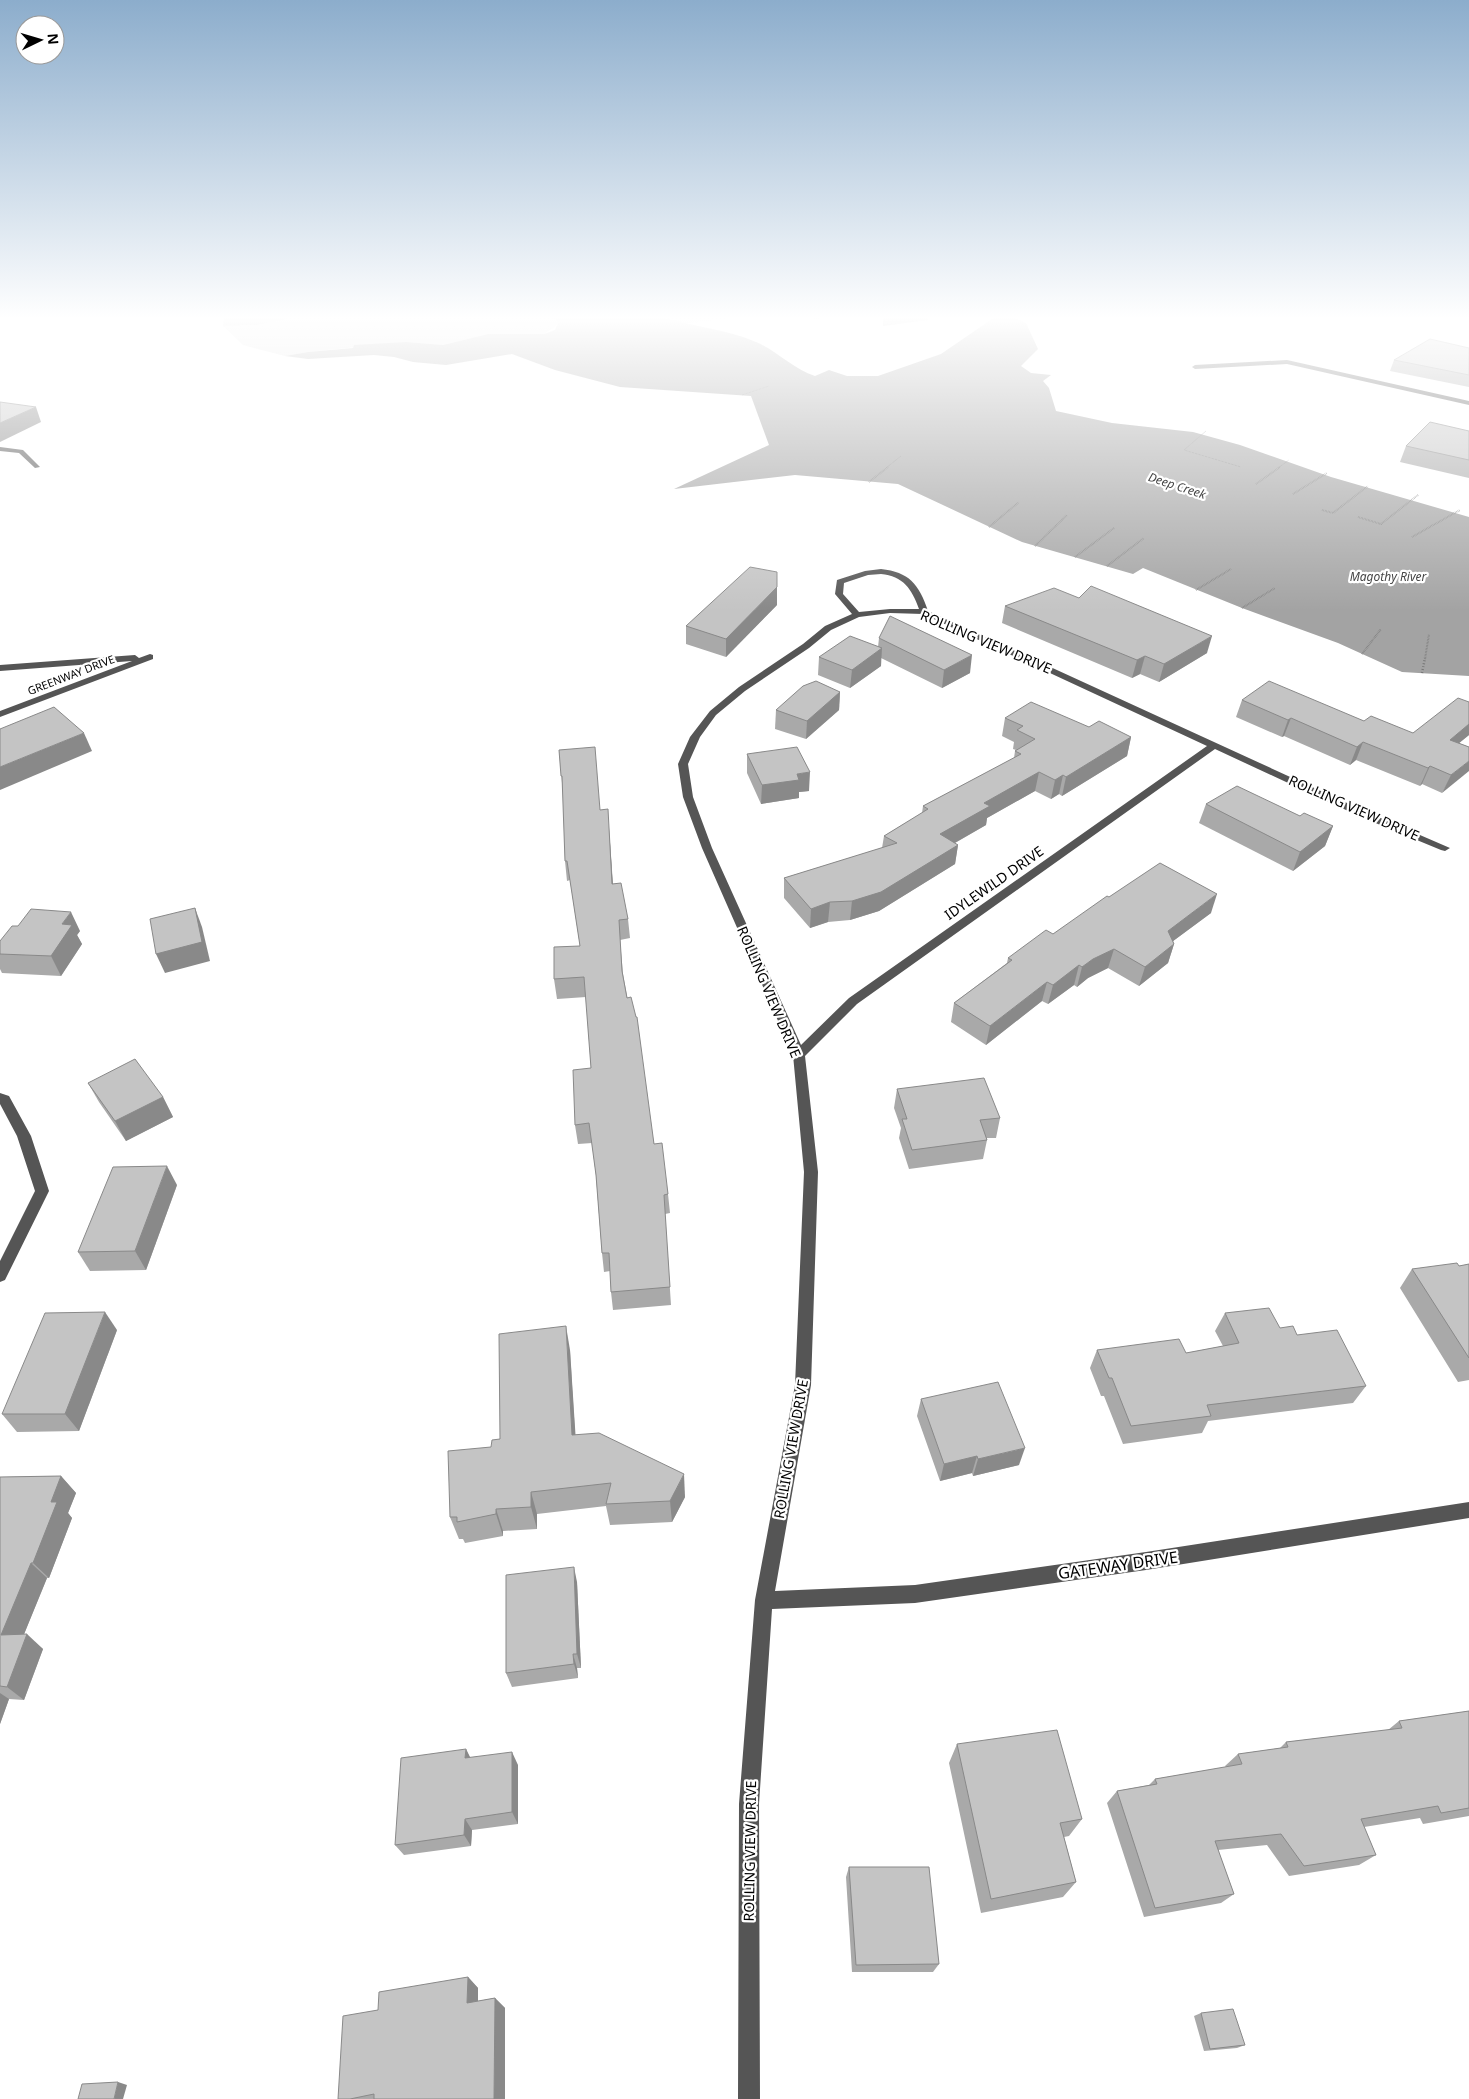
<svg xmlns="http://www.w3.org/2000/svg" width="1469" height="2099" viewBox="0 0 1469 2099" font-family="'Noto Sans',sans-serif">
	<rect width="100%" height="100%" fill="#fff"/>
	<!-- green -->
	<g fill="#dcdcdc">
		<polygon points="297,317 547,317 559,321 557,325 544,334 488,334 443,345 406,342 308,352 285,356 243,345 223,326 257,325"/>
		<polygon points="650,317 741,317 671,325"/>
	</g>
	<!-- water -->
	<g fill="#a3a3a3">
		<polygon points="224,317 297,317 257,325 223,326"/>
		<path d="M547,317h116c31,10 63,12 93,25 21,9 37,27 59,34l14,-6 18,6h31l63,-22 54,-37h18l13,6 12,26 -17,17 10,7 20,2 -8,6 6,7 7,23 56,12 81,9 47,13 91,32 138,40v159l-67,-4 -64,-29 -96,-35 -99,-40 -10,6 -111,-32 -124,-58 -103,-9 -121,14 95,-44 -18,-49 -131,-9 -65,-17 -43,-16 -66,11 -33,-3 -19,-5 -20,-2 -66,4 -23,-3 23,-4 45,-4 1,-3 52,-3 37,3 45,-11h56l11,-4 4,-9z"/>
	</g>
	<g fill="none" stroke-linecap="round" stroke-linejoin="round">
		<!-- path-far2 -->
		<g stroke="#777" stroke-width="1" stroke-dasharray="0.5 1" stroke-linecap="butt">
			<polyline points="742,395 769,386"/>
			<polyline points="1206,431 1184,450 1241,467"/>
			<polyline points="886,468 901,456"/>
			<polyline points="1278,468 1289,460"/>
		</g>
		<!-- path-far1 -->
		<g stroke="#777" stroke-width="2" stroke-dasharray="0.5 1" stroke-linecap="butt">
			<polyline points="869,482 888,467"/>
			<polyline points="1256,484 1280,467"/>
			<polyline points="1293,494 1327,473"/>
			<polyline points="1322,510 1333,513 1368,486"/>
			<polyline points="1358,517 1381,524 1418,495"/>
			<polyline points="989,527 1019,502"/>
			<polyline points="1412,537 1460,510"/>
			<polyline points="1035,546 1067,515"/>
			<polyline points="1075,557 1114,528"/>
			<polyline points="1107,566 1144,538"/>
			<polyline points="1196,590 1231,569"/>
			<polyline points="1242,608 1275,588"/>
			<polyline points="1362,654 1381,629"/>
			<polyline points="1425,659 1429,634"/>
		</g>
		<!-- path -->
		<polyline stroke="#777" stroke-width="2.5" stroke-dasharray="1 2" stroke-linecap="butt" points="1422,673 1425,658"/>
		<!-- minor -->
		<g fill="#555" fill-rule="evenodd">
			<polygon points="811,317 820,317 817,319"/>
			<polygon points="1287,360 1469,401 1469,405 1287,364 1195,369 1192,367 1195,365"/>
			<polygon points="0,447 23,450 40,467 35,468 19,453 0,451"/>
			<path d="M881,569c28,3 38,15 47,42l441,202 81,35 -5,3 -4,-1 -80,-33 -146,-68 -358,255 -52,52 13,116 -7,213 -36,206 140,-6 231,-33 323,-50v16l-323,52 -231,33 -143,6 -13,195 1,295h-22l1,-295 16,-204 40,-215 9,-213 -11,-117 -91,-207 -19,-51 -5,-33 12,-27 20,-26 29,-24 64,-43 22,-18 27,-12 -17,-20 2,-14 28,-9zM881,574c22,2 31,15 38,35h-29l-31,3 -16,-18 1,-11 24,-8zM890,613l33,1 284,132 -358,252 -48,47 -89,-197 -19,-51 -5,-33 12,-27 16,-22 29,-24 64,-43 22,-18 28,-13z"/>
			<polygon points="150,654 153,655 153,659 0,717 0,711 132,661 0,671 0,665 135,655 139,658"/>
			<polygon points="0,1093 9,1096 31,1136 49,1191 5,1280 0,1282 0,1261 35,1191 17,1136 0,1104"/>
		</g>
	</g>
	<!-- wall -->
	<g fill="#a9a9a9">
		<polygon points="1469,348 1469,387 1390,371 1394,360"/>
		<polygon points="1469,431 1469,478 1400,462 1406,446"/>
		<polygon points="777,605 726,657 686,644 686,626"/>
		<polygon points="1005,606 1207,653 1159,682 1140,674 1132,678 1002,623"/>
		<polygon points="879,638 970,673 942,688 881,658 881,666 850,688 818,675 819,657 878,647"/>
		<polygon points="840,692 839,710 806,739 775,729 776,710"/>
		<polygon points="1242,700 1364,721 1413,733 1469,702 1469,735 1459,743 1469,747 1442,793 1422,784 1420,786 1356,760 1350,765 1284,736 1282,737 1236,717"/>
		<polygon points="1005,718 1089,727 1131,737 1127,756 1062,796 1059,794 1051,799 1035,791 987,818 986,825 955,843 958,845 955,864 879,911 850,920 828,922 810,928 784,898 784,878 882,848 884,836 922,813 923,806 1014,758 1015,751 1016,750 1013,749 1014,742 1002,736"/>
		<polygon points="559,750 600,810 609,828 613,884 628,919 630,938 620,940 623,974 654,1144 668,1194 670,1213 665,1214 671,1305 613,1310 611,1292 610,1271 604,1272 602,1253 596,1176 592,1143 578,1144 575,1125 591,1068 586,997 557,999 554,979 580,946 570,880 567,881 565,861 563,794"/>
		<polygon points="747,754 809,791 799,792 799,798 761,804 747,773"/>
		<polygon points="1206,804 1300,816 1333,826 1325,846 1293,871 1199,823"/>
		<polygon points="1109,897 1211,913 1173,941 1174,944 1168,963 1139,986 1108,968 1088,978 1077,987 1074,985 1048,1004 1042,1001 986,1045 951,1022 954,1003 1007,963 1008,958 1053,934"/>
		<polygon points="80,931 77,935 82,944 61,976 2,973 0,969 0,941"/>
		<polygon points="88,1083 163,1097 173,1117 126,1141 99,1102"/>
		<polygon points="897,1089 1000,1118 996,1138 987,1138 987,1140 983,1159 909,1169 899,1138 901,1128 894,1108"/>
		<polygon points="177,1185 146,1270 90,1271 78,1252"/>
		<polygon points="1469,1264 1469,1380 1458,1382 1400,1288 1412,1269 1459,1266"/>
		<polygon points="1225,1313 1280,1328 1297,1335 1366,1386 1353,1403 1208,1421 1202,1433 1123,1444 1104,1396 1101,1396 1090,1368 1097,1350 1186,1353 1223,1346 1215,1331"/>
		<polygon points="117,1330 79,1431 17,1432 2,1414"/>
		<polygon points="570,1350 575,1435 685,1497 672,1522 610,1525 606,1506 537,1514 537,1529 503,1531 503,1536 465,1543 463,1539 459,1539 450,1517 491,1447 500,1439"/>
		<polygon points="921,1399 1019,1465 973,1476 972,1473 940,1481 917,1416"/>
		<polygon points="61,1476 76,1493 68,1513 72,1518 49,1578 47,1578 24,1634 43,1649 24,1700 9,1699 0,1724 0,1477"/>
		<polygon points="577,1582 581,1668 577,1668 578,1678 512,1687 506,1673"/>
		<polygon points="1469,1711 1469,1816 1423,1824 1420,1818 1364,1827 1376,1855 1359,1865 1289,1876 1267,1845 1218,1850 1234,1894 1221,1903 1144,1917 1107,1803 1117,1791 1149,1785 1155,1779 1226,1767 1225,1766 1238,1754 1280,1748 1286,1742 1388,1730 1399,1721"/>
		<polygon points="957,1744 1082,1819 1069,1836 1064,1837 1076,1882 1063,1897 981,1913 949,1763"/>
		<polygon points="466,1749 470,1758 518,1765 518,1824 472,1830 471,1846 404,1855 395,1845"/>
		<polygon points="849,1867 939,1964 933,1972 852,1972 846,1877"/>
		<polygon points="468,1977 478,1988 478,2001 495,1998 505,2008 505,2099 338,2099 378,2010"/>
		<polygon points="1201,2013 1245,2045 1237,2048 1204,2051 1194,2016"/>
	</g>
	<!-- shaded-wall -->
	<g fill="#898989">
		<polygon points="883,317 929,317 928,320 883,326"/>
		<polygon points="36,407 41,422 0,442 0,423"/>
		<polygon points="777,587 777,605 726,657 726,639"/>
		<polygon points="1212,636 1207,653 1159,682 1164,664"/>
		<polygon points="882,648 881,666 850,688 852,670"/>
		<polygon points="972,655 970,673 942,688 944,670"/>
		<polygon points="1145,656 1140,674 1132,678 1137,660"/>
		<polygon points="840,692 839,710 806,739 807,721"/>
		<polygon points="1291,718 1284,736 1282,737 1288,720"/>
		<polygon points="1469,724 1469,735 1442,757 1450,740"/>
		<polygon points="84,733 92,751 0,790 0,767"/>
		<polygon points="1131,737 1127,756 1062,796 1066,777"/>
		<polygon points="1363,742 1356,760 1350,765 1357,747"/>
		<polygon points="1469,761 1469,771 1442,793 1451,775"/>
		<polygon points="1430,766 1422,784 1420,786 1428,768"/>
		<polygon points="810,772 809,791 799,792 799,798 761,804 762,785 797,774"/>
		<polygon points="1039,772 1035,791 987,818 986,825 937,853 940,834 984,803"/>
		<polygon points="1063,775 1059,794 1051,799 1055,780"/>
		<polygon points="608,809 609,828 614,903 612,884"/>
		<polygon points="1333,826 1325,846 1293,871 1300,852"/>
		<polygon points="958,845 955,864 879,911 850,920 852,901"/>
		<polygon points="1217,894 1211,913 1161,950 1168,931"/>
		<polygon points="830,902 828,922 810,928 811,909"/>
		<polygon points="195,908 202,927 210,961 165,973 156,954"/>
		<polygon points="71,912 80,931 77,935 82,944 61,976 51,956 62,924"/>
		<polygon points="1174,944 1168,963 1139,986 1145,967"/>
		<polygon points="1114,949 1108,968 1088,978 1077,987 1082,967 1093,959"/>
		<polygon points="1079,965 1074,985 1048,1004 1053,985"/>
		<polygon points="1047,982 1042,1001 986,1045 990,1026"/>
		<polygon points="163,1097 173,1117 126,1141 115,1121"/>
		<polygon points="167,1166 177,1185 146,1270 135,1251"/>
		<polygon points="105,1312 117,1330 79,1431 65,1414"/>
		<polygon points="566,1326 570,1350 577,1458 572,1435"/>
		<polygon points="1025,1448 1019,1465 973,1476 978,1459"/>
		<polygon points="977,1456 972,1473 940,1481 944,1464"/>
		<polygon points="684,1474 685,1497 672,1522 670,1501"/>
		<polygon points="61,1476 76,1493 68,1513 72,1518 49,1578 33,1563 51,1502"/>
		<polygon points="531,1492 537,1514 537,1529 531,1507"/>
		<polygon points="496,1509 503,1531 503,1536 496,1514"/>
		<polygon points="31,1563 47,1578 18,1649 1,1635"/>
		<polygon points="574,1567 577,1582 581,1668 577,1654"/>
		<polygon points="27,1634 43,1649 24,1700 7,1687"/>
		<polygon points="573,1654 577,1668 578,1678 574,1664"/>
		<polygon points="0,1693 9,1699 0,1724"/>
		<polygon points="466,1749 472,1761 465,1758"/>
		<polygon points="512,1752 518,1765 518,1824 512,1812"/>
		<polygon points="465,1819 472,1830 471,1846 464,1835"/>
		<polygon points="468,1977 478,1988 478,2013 467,2003"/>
		<polygon points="495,1998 505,2008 505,2099 494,2099"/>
		<polygon points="118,2082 127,2085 123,2099 114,2099"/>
	</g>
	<!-- building -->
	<g fill="#c4c4c4" stroke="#898989">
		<polygon points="1430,339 1469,348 1469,375 1394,360"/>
		<polygon points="0,402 36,407 0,423"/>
		<polygon points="1430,422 1469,431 1469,460 1406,446"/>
		<polygon points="750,567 777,572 777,587 726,639 686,626"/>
		<polygon points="1091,586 1212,636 1164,664 1145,656 1137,660 1005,606 1054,588 1079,598"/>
		<polygon points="890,616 972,655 944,670 879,638"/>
		<polygon points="850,636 882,648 852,670 819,657"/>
		<polygon points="816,681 840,692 807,721 776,710 803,686"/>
		<polygon points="1269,681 1364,721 1371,716 1413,733 1458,698 1469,702 1469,724 1450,740 1469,747 1469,761 1451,775 1430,766 1428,768 1363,742 1357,747 1291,718 1288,720 1242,700"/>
		<polygon points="1031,702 1089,727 1099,721 1131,737 1066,777 1063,775 1055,780 1039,772 984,803 990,806 940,834 958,845 881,892 852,901 830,902 811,909 784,878 897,843 884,836 928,809 923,806 1021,754 1015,751 1035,739 1017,730 1023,726 1005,718"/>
		<polygon points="54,707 84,733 0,767 0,729"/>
		<polygon points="595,747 600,810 608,809 612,884 621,883 628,919 619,920 622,971 627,998 631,997 636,1017 637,1017 654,1144 662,1143 668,1194 664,1195 670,1287 611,1292 609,1253 602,1253 596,1175 589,1123 575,1125 573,1070 591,1068 584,977 554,979 554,947 580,946 567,861 565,861 562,776 561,776 559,750"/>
		<polygon points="797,747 810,772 797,774 799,780 762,785 747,754"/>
		<polygon points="1237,786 1300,816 1304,813 1333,826 1300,852 1206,804"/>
		<polygon points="1160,863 1217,894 1168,931 1174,944 1145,967 1114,949 1093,959 1082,967 1079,965 1053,985 1047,982 990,1026 954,1003 1012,960 1008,958 1046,930 1053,934 1107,896 1109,897"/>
		<polygon points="195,908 202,942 156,954 150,919"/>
		<polygon points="31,909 71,912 62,924 72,925 51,956 0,954 0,941 12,926 18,926"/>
		<polygon points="135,1059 163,1097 115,1121 88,1083"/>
		<polygon points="984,1078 1000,1118 980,1120 987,1140 912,1150 902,1119 907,1119 897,1089"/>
		<polygon points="167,1166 135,1251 78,1252 113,1167"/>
		<polygon points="1457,1263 1459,1266 1469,1264 1469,1358 1412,1269"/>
		<polygon points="1269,1308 1280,1328 1293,1326 1297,1335 1337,1330 1366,1386 1207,1405 1211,1416 1131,1426 1112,1378 1109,1378 1097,1350 1179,1339 1186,1353 1239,1343 1225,1313"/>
		<polygon points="105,1312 65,1414 2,1414 45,1313"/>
		<polygon points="566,1326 572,1435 599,1433 684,1474 670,1501 606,1504 611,1483 531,1492 531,1507 496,1509 496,1514 457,1522 457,1517 450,1517 448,1451 491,1447 492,1440 500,1439 499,1334"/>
		<polygon points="998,1382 1025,1448 978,1459 977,1456 944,1464 921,1399"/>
		<polygon points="61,1476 51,1502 57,1502 33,1563 31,1563 1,1635 27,1634 7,1687 0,1686 0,1477"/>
		<polygon points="574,1567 577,1654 573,1654 574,1664 506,1673 506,1575"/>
		<polygon points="1469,1711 1469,1808 1441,1813 1438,1806 1361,1819 1376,1855 1304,1866 1281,1834 1215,1841 1234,1894 1155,1908 1117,1791 1157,1784 1155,1779 1242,1764 1238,1754 1288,1747 1286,1742 1402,1728 1399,1721"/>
		<polygon points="1057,1730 1082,1819 1060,1823 1076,1882 991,1899 957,1744"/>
		<polygon points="466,1749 465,1758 512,1752 512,1812 465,1819 464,1835 395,1845 401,1758"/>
		<polygon points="849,1867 929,1867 939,1964 856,1965"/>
		<polygon points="468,1977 467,2003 495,1998 494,2099 374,2099 374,2094 350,2099 338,2099 343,2016 378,2010 379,1992"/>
		<polygon points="1233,2009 1245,2045 1210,2049 1201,2013"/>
		<polygon points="118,2082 114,2099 78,2099 82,2084"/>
	</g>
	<!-- sky -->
	<linearGradient id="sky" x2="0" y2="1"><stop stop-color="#8cadcc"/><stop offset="0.52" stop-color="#fff"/><stop offset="1" stop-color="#fff" stop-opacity="0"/></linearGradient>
	<rect width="1469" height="611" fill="url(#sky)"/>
	<g text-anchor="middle" stroke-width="4.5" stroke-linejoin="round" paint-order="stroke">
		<!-- far-street labels -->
		<g font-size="11" fill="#000" stroke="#fff">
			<text transform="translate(71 675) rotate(-21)" y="4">GREENWAY DRIVE</text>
		</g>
		<!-- far-water labels -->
		<g font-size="12" font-style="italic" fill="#444" stroke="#fff">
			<text transform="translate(1177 486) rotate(18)" y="4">Deep Creek</text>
			<text x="1388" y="581">Magothy River</text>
		</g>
		<!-- street labels -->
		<g font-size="14" fill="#000" stroke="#fff">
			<text transform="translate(986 642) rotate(23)" y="5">ROLLING VIEW DRIVE</text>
			<text transform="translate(1354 808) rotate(24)" y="5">ROLLING VIEW DRIVE</text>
			<text transform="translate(994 883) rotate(-35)" y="5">IDYLEWILD DRIVE</text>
			<text transform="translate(769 992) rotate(67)" y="5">ROLLING VIEW DRIVE</text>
			<text transform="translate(791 1449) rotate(-80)" y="5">ROLLING VIEW DRIVE</text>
			<text transform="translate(750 1851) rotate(-89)" y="5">ROLLING VIEW DRIVE</text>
		</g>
		<!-- near-street labels -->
		<g font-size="16" fill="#000" stroke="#fff">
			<text transform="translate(1118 1565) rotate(-8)" y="6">GATEWAY DRIVE</text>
		</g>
	</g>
	<!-- north arrow -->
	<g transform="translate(40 40) rotate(85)"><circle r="24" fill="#ffffff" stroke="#999999"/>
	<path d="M0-4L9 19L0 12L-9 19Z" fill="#000000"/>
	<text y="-8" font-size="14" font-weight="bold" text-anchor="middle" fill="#000000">N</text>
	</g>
</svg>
